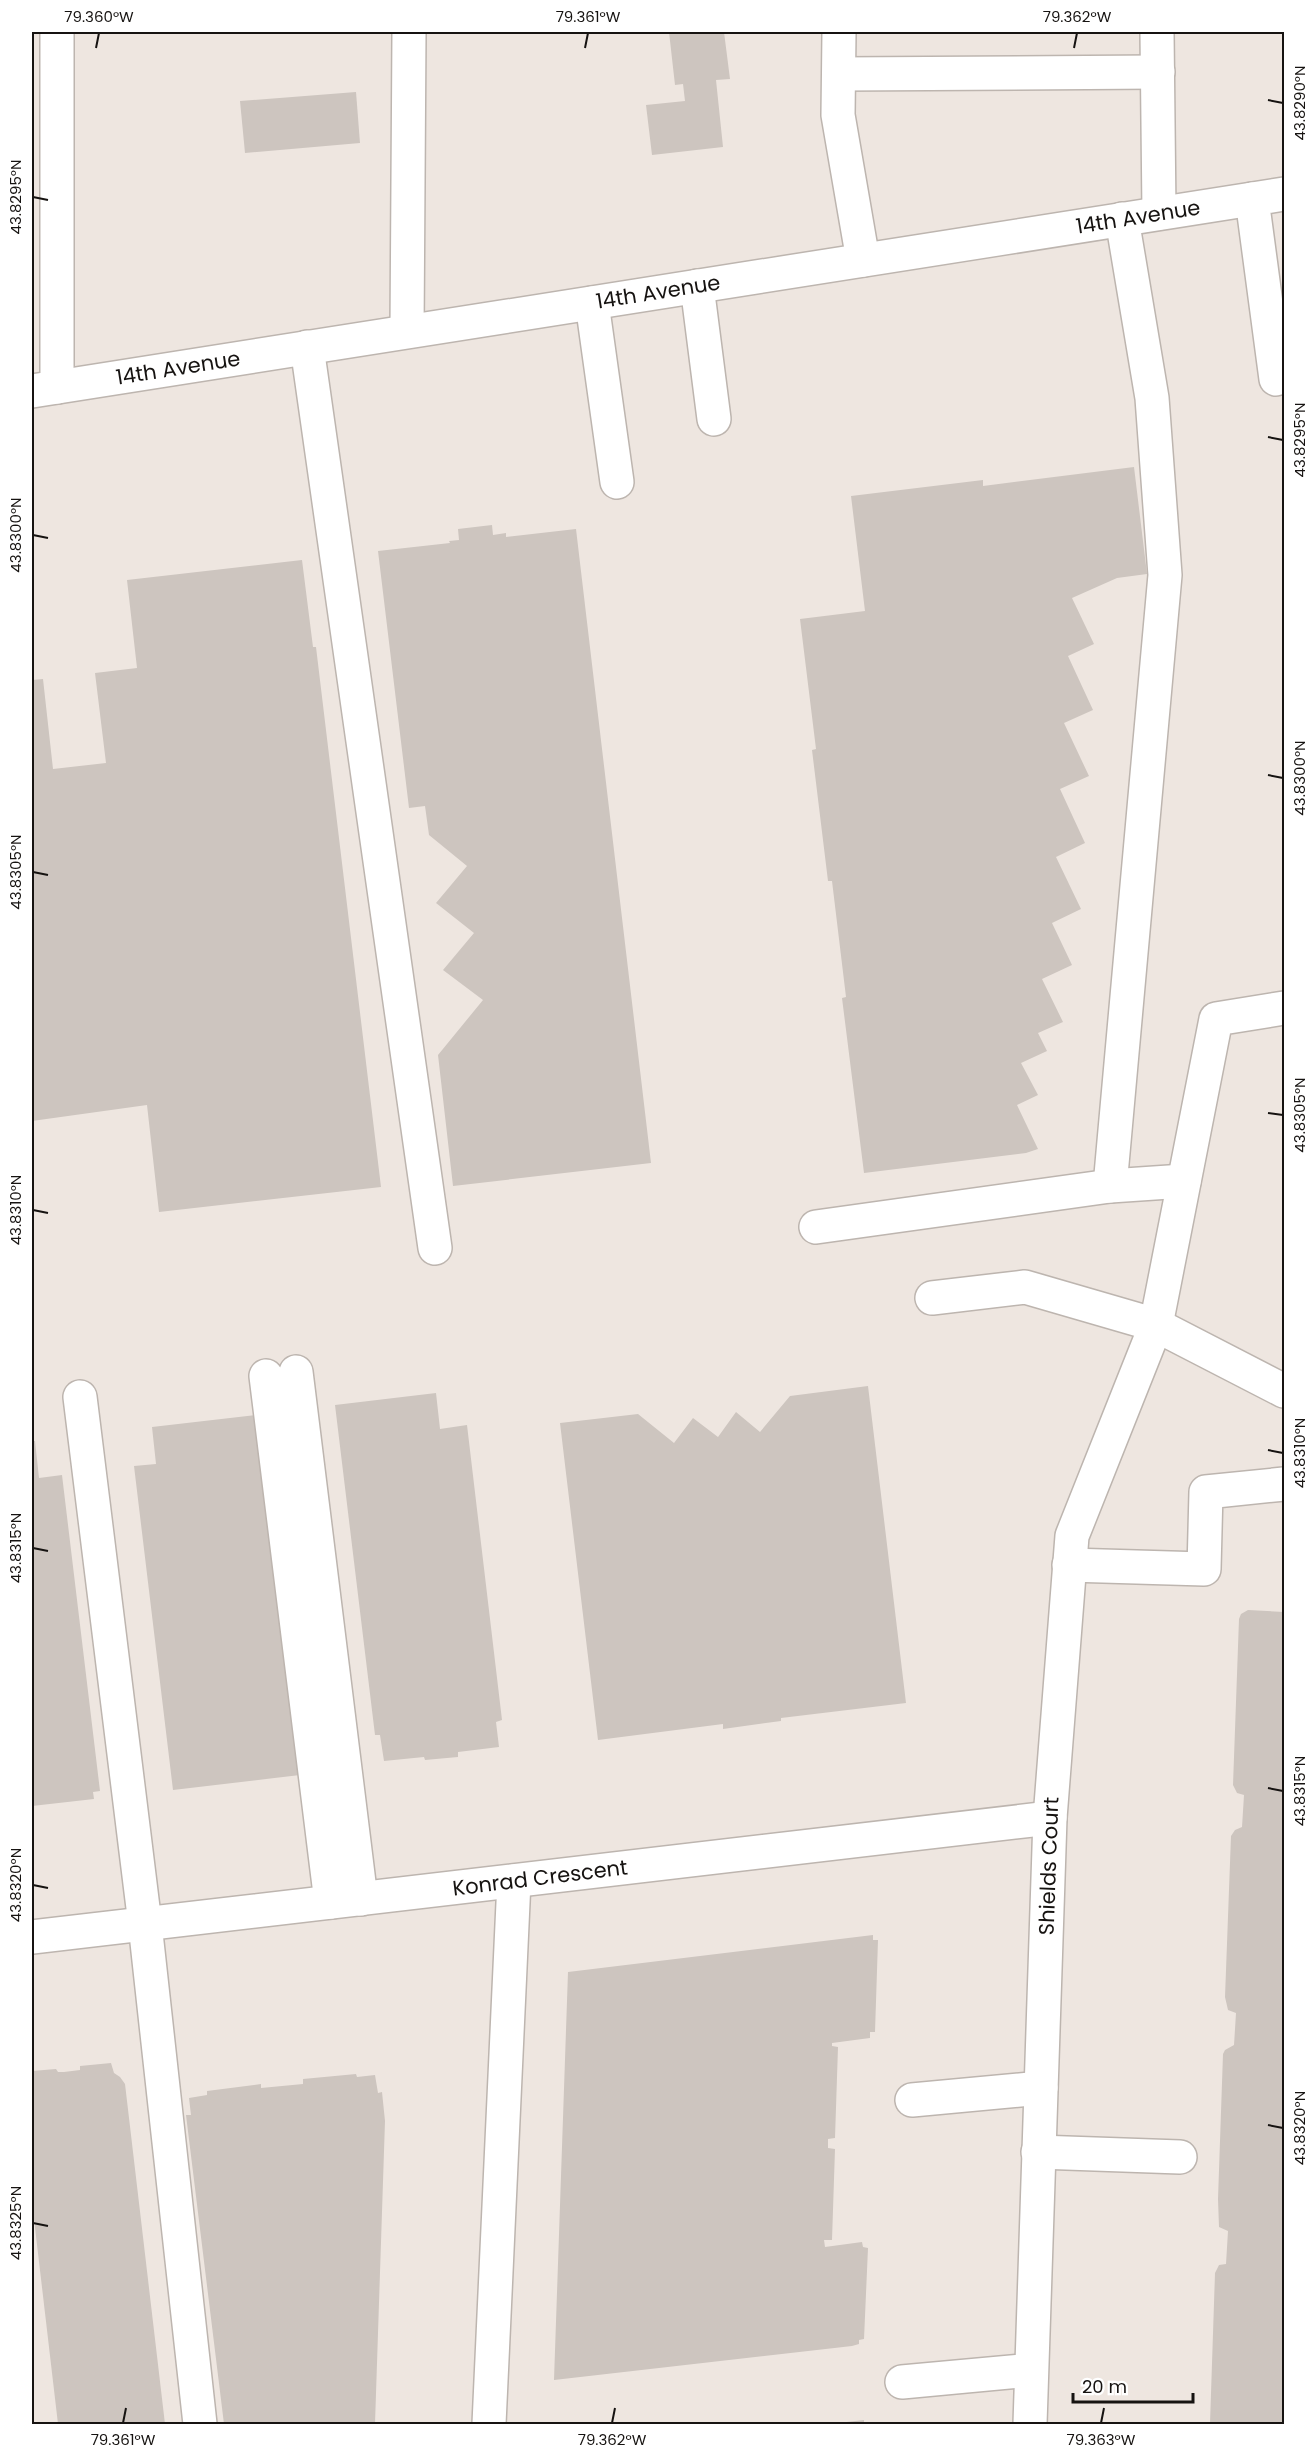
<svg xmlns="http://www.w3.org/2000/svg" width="1316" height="2456" viewBox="0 0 1316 2456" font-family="Poppins,sans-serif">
	<rect width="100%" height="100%" fill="#eee6e0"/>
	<!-- building -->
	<g fill="#cdc5bf">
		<polygon points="669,32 724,32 730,79 716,80 723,147 652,155 646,105 685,101 683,84 675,85"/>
		<polygon points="356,92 360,143 245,153 240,101"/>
		<polygon points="1134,467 1147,574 1117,578 1072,598 1094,644 1068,656 1093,710 1064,723 1089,776 1060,789 1085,843 1056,857 1081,909 1052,923 1072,965 1042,979 1063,1022 1038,1033 1047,1051 1021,1063 1038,1095 1017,1105 1038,1149 1026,1153 864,1173 842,998 846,997 832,881 828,881 812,750 816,749 800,619 865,611 851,496 983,480 983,486"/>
		<polygon points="492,525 493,535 506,533 506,537 576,529 651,1163 453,1186 438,1055 483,1000 443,970 474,933 436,903 467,866 429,835 425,806 409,808 378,551 450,543 449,541 459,540 458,529"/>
		<polygon points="302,560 313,647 316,647 381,1187 159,1212 147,1105 32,1121 32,680 43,679 53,769 106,763 95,673 137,668 127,580"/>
		<polygon points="868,1386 906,1703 781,1718 781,1721 723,1729 723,1724 598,1740 560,1423 638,1414 674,1443 693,1418 718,1437 736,1412 760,1432 790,1396"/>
		<polygon points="436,1393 440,1429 467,1425 502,1720 496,1722 499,1747 458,1752 458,1757 425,1760 424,1757 384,1761 380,1735 375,1735 335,1405"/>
		<polygon points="256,1415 300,1775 173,1790 134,1466 156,1464 152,1427"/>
		<polygon points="32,1441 35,1441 39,1478 62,1475 100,1791 93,1792 94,1799 32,1806"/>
		<polygon points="1248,1610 1284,1612 1284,2424 1210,2424 1215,2273 1219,2265 1226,2264 1228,2231 1219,2227 1218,2199 1223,2054 1225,2050 1234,2045 1236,2013 1228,2010 1225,1997 1231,1836 1235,1830 1242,1827 1244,1795 1237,1793 1233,1785 1239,1619 1241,1614"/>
		<polygon points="873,1935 873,1940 878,1940 875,2032 870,2032 870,2038 832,2043 832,2046 838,2047 835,2138 828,2139 828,2148 835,2149 832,2240 824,2240 825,2247 862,2242 863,2247 868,2248 864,2339 859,2340 859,2344 852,2346 554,2380 568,1972"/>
		<polygon points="111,2063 114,2073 120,2077 125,2084 165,2424 58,2424 32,2202 32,2071 56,2069 58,2072 64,2072 80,2070 80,2066"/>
		<polygon points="356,2074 357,2077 375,2075 378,2093 382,2092 385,2121 375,2424 224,2424 186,2115 191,2115 189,2098 207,2095 207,2091 261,2084 261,2088 303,2084 303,2079"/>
		<polygon points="864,2420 864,2424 839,2424 838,2423"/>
	</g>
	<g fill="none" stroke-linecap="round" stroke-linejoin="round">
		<!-- minor casing -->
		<g stroke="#bdb5af" stroke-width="36">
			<g id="minor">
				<polyline points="839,32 838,115 863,260"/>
				<polyline points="1157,32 1159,213"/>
				<polyline points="839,74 1158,72"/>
				<polyline points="1252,199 1276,379"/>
				<polyline points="697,286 714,419"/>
				<polyline points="592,303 617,482"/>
				<polyline points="407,331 409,32"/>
				<polyline points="307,347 435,1248"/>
				<polyline points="57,387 57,32"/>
				<polyline points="32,391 1284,194"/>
				<polyline points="1110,1186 1165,575 1152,398 1122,219"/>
				<polyline points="816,1227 1110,1186 1184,1181"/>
				<polyline points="932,1298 1025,1287 1156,1325 1284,1391"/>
				<polyline points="296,1372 361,1899"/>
				<polyline points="266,1376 331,1902"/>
				<polyline points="80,1397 145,1924 200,2424"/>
				<polyline points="1069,1565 1204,1569 1206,1492 1284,1484"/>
				<polyline points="32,1937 1050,1818"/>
				<polyline points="912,2100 1041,2088"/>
				<polyline points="1038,2152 1180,2157"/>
				<polyline points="902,2382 1031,2370"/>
				<polyline points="489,2424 514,1881"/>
				<polyline points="1030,2424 1050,1818 1072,1536 1156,1325 1216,1019 1284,1008"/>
			</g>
		</g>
		<!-- minor -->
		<use href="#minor" stroke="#fff" stroke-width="33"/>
	</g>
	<!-- ticks -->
	<path fill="none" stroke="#161311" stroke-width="2" d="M96,48l3,-15M585,48l3,-15M1074,48l3,-15M1268,100l15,3M33,197l15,3M1268,437l15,3M33,535l15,3M1268,775l15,3M33,872l15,3M1268,1113l15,2M33,1210l15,3M1268,1450l15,3M33,1548l15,3M1268,1788l15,3M33,1885l15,3M1268,2125l15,3M33,2223l15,3M123,2423l3,-15M612,2423l3,-15M1101,2423l3,-15"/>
	<g text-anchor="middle" stroke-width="5" stroke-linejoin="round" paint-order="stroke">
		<!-- street labels -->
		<g font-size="21" fill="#161311" stroke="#fff">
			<text transform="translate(1138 217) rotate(-9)" y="7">14th Avenue</text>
			<text transform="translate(658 292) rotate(-9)" y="7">14th Avenue</text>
			<text transform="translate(178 368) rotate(-9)" y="7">14th Avenue</text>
			<text transform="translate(1049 1866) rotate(-88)" y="7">Shields Court</text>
			<text transform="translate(540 1878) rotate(-7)" y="7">Konrad Crescent</text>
		</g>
	</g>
	<!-- border -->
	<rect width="1316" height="2456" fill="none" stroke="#ffffff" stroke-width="66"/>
	<!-- scale -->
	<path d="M1073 2393v9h120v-9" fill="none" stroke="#161311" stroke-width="3"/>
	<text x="1082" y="2393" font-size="18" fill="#161311" stroke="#ffffff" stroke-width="4.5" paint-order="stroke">20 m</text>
	<rect x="33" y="33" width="1250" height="2390" fill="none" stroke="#161311" stroke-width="2"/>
	<g font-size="15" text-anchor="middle" fill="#161311">
		<text x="99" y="22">79.360°W</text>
		<text x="588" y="22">79.361°W</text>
		<text x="1077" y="22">79.362°W</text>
		<text transform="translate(1300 103) rotate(-90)" y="5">43.8290°N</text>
		<text transform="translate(16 197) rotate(-90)" y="5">43.8295°N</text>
		<text transform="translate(1300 440) rotate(-90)" y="5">43.8295°N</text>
		<text transform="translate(16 535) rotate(-90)" y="5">43.8300°N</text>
		<text transform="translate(1300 778) rotate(-90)" y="5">43.8300°N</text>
		<text transform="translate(16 872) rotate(-90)" y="5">43.8305°N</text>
		<text transform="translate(1300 1115) rotate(-90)" y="5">43.8305°N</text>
		<text transform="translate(16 1210) rotate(-90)" y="5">43.8310°N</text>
		<text transform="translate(1300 1453) rotate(-90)" y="5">43.8310°N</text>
		<text transform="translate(16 1548) rotate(-90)" y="5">43.8315°N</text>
		<text transform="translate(1300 1791) rotate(-90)" y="5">43.8315°N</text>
		<text transform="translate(16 1885) rotate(-90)" y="5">43.8320°N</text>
		<text transform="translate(1300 2128) rotate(-90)" y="5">43.8320°N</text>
		<text transform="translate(16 2223) rotate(-90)" y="5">43.8325°N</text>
		<text x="123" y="2445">79.361°W</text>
		<text x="612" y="2445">79.362°W</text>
		<text x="1101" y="2445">79.363°W</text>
	</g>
</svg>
